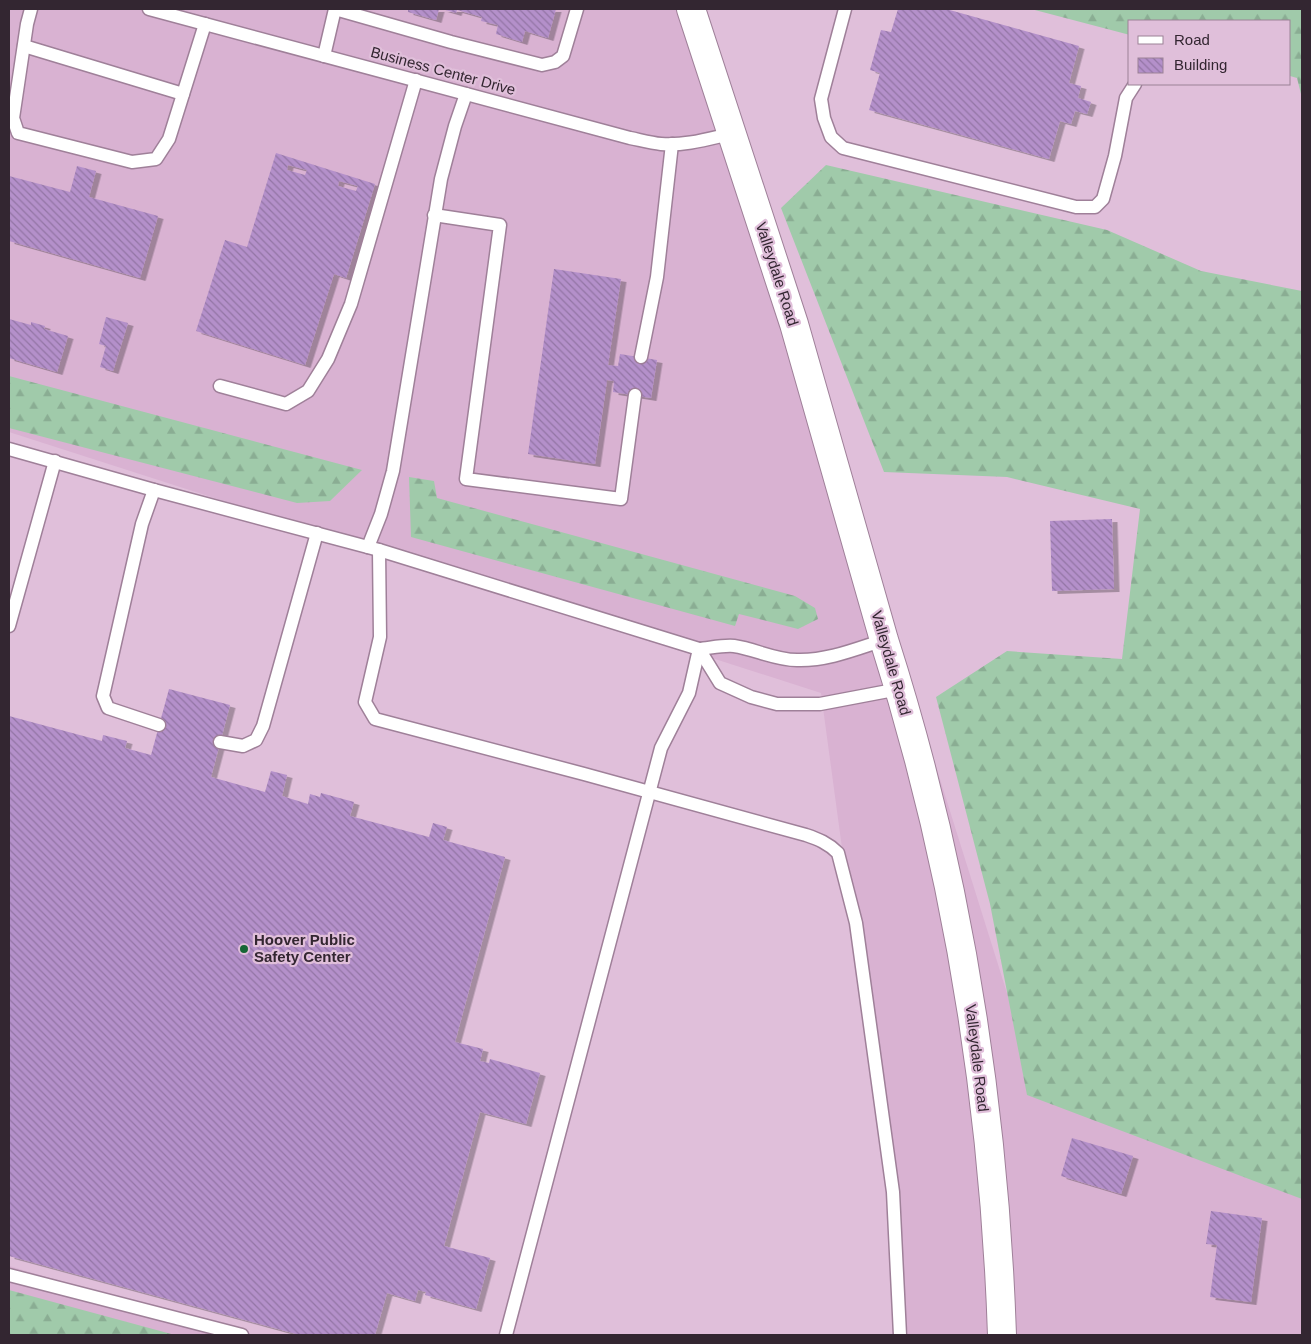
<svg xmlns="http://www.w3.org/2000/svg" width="1311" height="1344" viewBox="0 0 1311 1344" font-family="Arial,sans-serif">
	<defs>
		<pattern id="forest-firs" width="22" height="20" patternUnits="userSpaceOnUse" patternTransform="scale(1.25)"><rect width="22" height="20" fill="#a0caaa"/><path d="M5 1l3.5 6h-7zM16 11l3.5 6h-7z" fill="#8aad93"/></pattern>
		<pattern id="building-back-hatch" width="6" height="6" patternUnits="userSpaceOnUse" patternTransform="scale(1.25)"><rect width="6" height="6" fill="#b490ca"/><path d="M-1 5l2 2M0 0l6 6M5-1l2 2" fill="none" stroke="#9375a5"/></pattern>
		<filter id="shadow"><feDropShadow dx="5.5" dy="3" stdDeviation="0" flood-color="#0004"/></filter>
	</defs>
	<rect width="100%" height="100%" fill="#e0bfda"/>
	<!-- built -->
	<g fill="#d9b2d2">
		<polygon points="9,9 699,9 1037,1089 1302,1181 1302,1335 908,1335 821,693 9,432"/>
		<polygon points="9,1266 246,1335 9,1335"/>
	</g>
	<!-- forest -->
	<g fill="url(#forest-firs)">
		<polygon points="1031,9 1302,9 1302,98 1297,78 1290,76 1290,21 1130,21 1130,35"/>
		<polygon points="826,165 1107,230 1201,271 1302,291 1302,1199 1027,1095 990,904 936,697 1007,651 1122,659 1140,509 1007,477 884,472 781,208"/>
		<polygon points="9,376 362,470 330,501 297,503 9,428"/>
		<polygon points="409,477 434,481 437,498 795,596 815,608 818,619 798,629 739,614 735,626 411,537"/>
		<polygon points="9,1290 175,1335 9,1335"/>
	</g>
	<!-- building -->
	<g fill="url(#building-back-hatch)" fill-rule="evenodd" filter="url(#shadow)">
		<polygon points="408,9 439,9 436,20 408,12"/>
		<polygon points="442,9 556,9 548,38 525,31 522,42 496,34 498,25 481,21 482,17 457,10 456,13"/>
		<polygon points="898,9 946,9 1079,46 1069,83 1081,86 1078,98 1091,102 1087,114 1075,111 1071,124 1060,121 1049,159 869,110 880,73 870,70 881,30 891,32"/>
		<path d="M276,153l99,31 -29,94 -12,-4 -29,91 -109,-34 29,-91 22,7zM288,165l19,5 -2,5 -18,-5zM339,181l19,5 -2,5 -18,-5z"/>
		<polygon points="77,166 96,171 89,197 158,216 140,278 9,241 9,176 70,192"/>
		<polygon points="554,269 621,279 608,365 618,366 620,354 657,360 651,398 613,392 614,381 607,380 595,464 528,454"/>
		<polygon points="106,317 128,323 113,371 100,367 106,346 99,344"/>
		<polygon points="9,319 31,325 31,322 45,326 44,329 68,336 57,372 9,358"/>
		<polygon points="1112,519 1114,589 1052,591 1050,521"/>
		<polygon points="169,689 230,705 211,777 265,792 271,771 287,775 282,796 308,804 310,794 320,797 321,793 354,802 350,816 429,837 433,823 447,827 443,840 505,857 455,1042 483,1049 480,1061 489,1063 490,1059 540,1073 526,1124 480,1112 444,1246 490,1258 476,1309 425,1295 426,1292 418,1290 415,1301 387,1293 375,1335 300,1335 9,1256 9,716 102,741 103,735 127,741 125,748 151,755"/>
		<polygon points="1072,1138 1133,1156 1121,1194 1061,1176"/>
		<polygon points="1211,1211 1262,1218 1251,1302 1210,1297 1217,1245 1206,1244"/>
	</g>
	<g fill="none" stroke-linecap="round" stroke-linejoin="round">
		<!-- service casing -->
		<g stroke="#9f8099" stroke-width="15">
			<g id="service">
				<polyline points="31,9 27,24 13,118 18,133 132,162 156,159 169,139 205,24"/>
				<path d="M149,9l481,129c10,2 21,5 31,6 23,2 47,-5 69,-10"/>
				<polyline points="335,9 451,42 542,65 555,62 563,56 577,9"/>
				<polyline points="845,9 821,99 824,118 831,137 843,148 1076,207 1095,207 1103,199 1115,156 1126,98 1135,84"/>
				<polyline points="24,46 183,94"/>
				<polyline points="324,56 335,9"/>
				<polyline points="434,215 500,225 466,479 621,499 635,395"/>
				<polyline points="641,357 657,277 672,144"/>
				<polyline points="220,386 286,404 308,391 328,359 351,304 416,80"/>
				<polyline points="9,449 154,490 379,550 699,649 689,693 661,748 506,1335"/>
				<polyline points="154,490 142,524 103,696 108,708 159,725"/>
				<polyline points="368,547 381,514 393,471 441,179 455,126 466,94"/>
				<path d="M379,550l1,87 -15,65 10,17 209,55 222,61c12,4 22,8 32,18l18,70 37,269 7,143"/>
				<polyline points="9,626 55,461"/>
				<path d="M884,640c-28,9 -57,21 -87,20 -22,0 -42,-11 -63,-14 -11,-1 -24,2 -35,3l21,34 31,14 26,7h43l79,-15"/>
				<polyline points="220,742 243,746 256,740 263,726 317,533"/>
				<polyline points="9,1275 242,1335"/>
			</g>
		</g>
		<!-- secondary casing -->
		<g stroke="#9f8099" stroke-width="30">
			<path id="secondary" d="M691,9l103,315 90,316c72,225 110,460 118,695"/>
		</g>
		<!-- service -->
		<use href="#service" stroke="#fff" stroke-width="12"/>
		<!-- secondary -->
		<use href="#secondary" stroke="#fff" stroke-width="28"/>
	</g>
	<!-- markers -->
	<circle fill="#166636" stroke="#e0bfda" stroke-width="2" cx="244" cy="949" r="5"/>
	<g text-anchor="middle" stroke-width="4.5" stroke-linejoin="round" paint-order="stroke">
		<!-- street labels -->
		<g font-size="15" fill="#332631" stroke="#e0bfda">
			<text transform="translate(443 71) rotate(15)" y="5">Business Center Drive</text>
			<text transform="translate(777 274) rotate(72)" y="5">Valleydale Road</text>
			<text transform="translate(891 663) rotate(74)" y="5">Valleydale Road</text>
			<text transform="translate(977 1058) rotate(83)" y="5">Valleydale Road</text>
		</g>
		<!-- poi labels -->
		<g font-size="15" font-weight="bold" fill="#332631" stroke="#e0bfda" text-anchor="start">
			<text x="254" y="945">Hoover Public<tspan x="254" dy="17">Safety Center</tspan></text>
		</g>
	</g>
	<!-- border -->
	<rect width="1311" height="1344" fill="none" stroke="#332631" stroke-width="20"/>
	<!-- legend -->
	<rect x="1128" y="20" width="162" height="65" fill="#e0bfda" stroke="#9b8296"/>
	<rect x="1138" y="36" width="25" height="8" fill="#ffffff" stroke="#9b8296"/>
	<text x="1174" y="45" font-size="15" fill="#332631">Road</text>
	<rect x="1138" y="58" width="25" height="15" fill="url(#building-back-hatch)" stroke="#9b8296"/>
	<text x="1174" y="70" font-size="15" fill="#332631">Building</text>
</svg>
